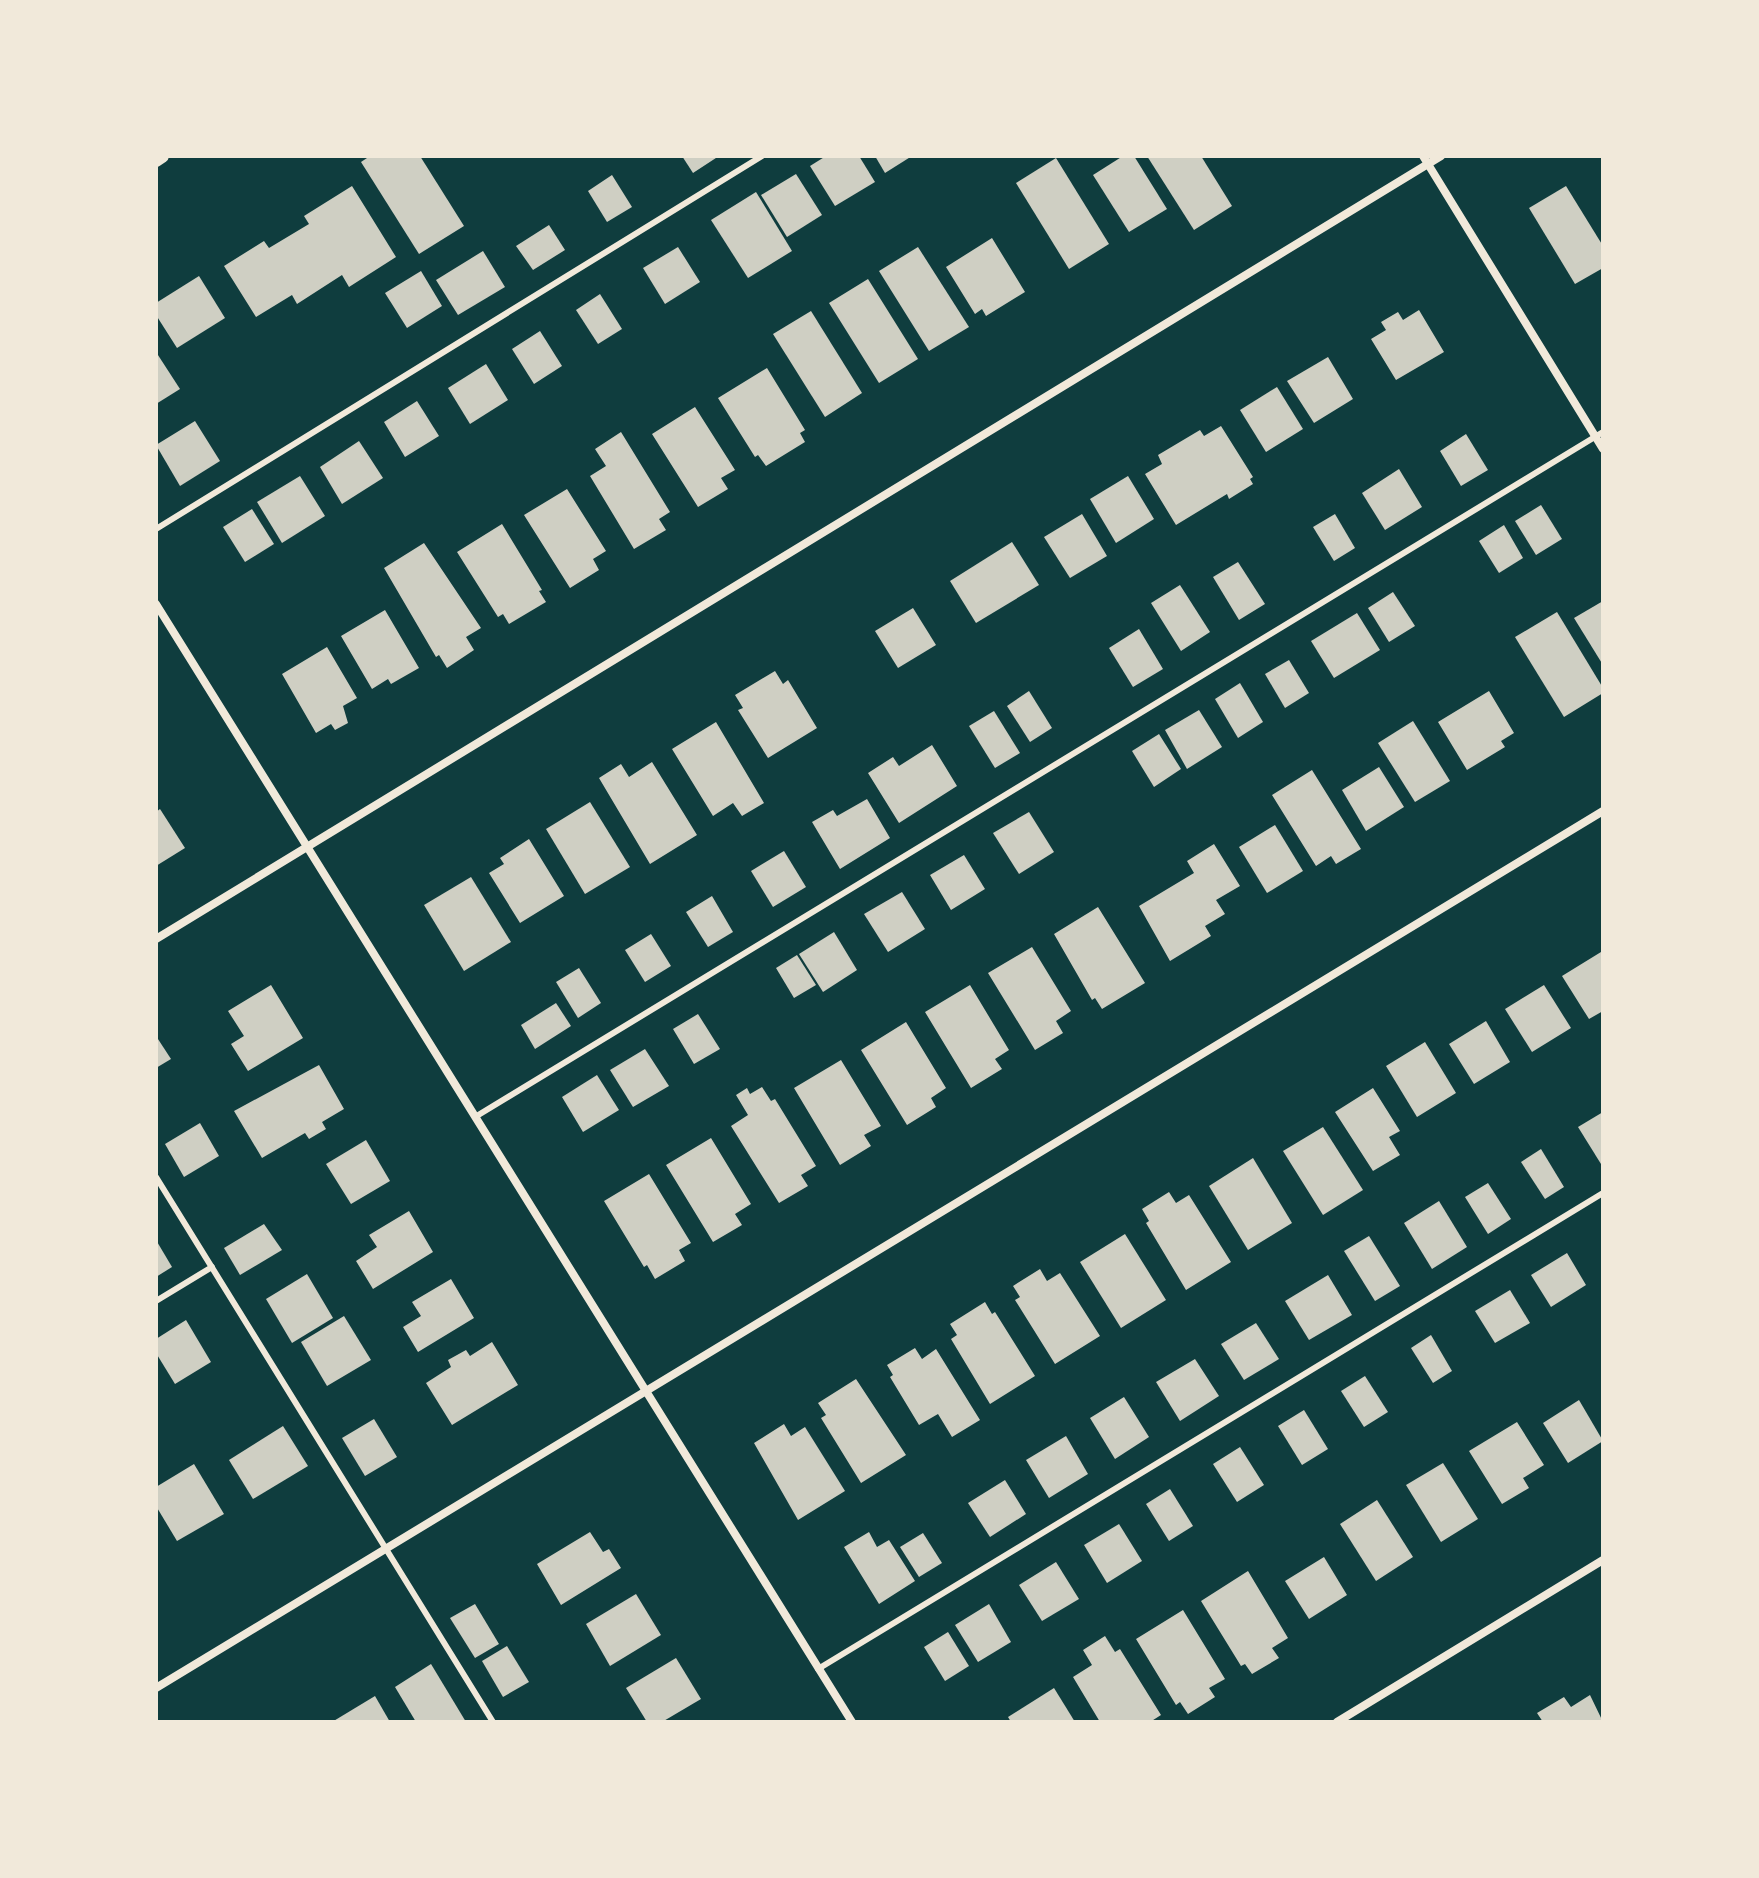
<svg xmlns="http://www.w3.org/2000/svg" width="1759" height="1878" viewBox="0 0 1759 1878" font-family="'Work Sans',sans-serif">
	<rect width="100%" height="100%" fill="#0f3d3e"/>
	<!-- building -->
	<g fill="#cfcfc3">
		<polygon points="370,156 420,156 464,226 419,254 361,162"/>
		<polygon points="682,156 719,156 693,173"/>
		<polygon points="826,156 859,156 875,182 835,206 810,166"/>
		<polygon points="875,156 912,156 885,173"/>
		<polygon points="1123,156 1134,156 1167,209 1129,232 1093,175"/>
		<polygon points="1147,156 1201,156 1232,206 1194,230"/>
		<polygon points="1056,158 1109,244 1069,269 1016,183"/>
		<polygon points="796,174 822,215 787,237 761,195"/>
		<polygon points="612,175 632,207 607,222 588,191"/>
		<polygon points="352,186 396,257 349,287 342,275 297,304 292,295 256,317 224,266 264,241 269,248 309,224 304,216"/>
		<polygon points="1566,186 1603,246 1603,268 1575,284 1529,208"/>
		<polygon points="756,192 792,251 748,278 711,220"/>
		<polygon points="549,225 565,250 533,270 516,246"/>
		<polygon points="992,238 1025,292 986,316 982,309 975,314 946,267"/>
		<polygon points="678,247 700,282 665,304 643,268"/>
		<polygon points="918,247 969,327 929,351 879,271"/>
		<polygon points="483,251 505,287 458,315 436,280"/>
		<polygon points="421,271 442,306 407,328 385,293"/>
		<polygon points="199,276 225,318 177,348 156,315 156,303"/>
		<polygon points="868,279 918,359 879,383 829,303"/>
		<polygon points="600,294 622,329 598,344 576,310"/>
		<polygon points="1419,310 1444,352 1396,380 1371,339 1386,330 1381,322 1398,312 1403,320"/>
		<polygon points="811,311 862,393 825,417 773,334"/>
		<polygon points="540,331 562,366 534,384 512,349"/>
		<polygon points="156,352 180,389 156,404"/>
		<polygon points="1328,357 1353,399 1314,423 1287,381"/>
		<polygon points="486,364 508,400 470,424 448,388"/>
		<polygon points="767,368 805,430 800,433 805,442 766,466 758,455 755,457 718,398"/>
		<polygon points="1277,387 1303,429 1266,452 1240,410"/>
		<polygon points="417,401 439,436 405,457 384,422"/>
		<polygon points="695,407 735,470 721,478 728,489 698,507 652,434"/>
		<polygon points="195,421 220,461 180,486 156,445"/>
		<polygon points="1221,426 1253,477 1250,479 1253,484 1229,499 1227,494 1176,525 1145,474 1162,464 1158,455 1200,430 1204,436"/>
		<polygon points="621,432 670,512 659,519 666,530 634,549 590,476 606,466 595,449"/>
		<polygon points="1466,434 1488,470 1461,486 1440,451"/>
		<polygon points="359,441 383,478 342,504 320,467"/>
		<polygon points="1399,469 1422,507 1385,530 1362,493"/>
		<polygon points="300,476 325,516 282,543 257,502"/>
		<polygon points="1128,476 1154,519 1116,543 1090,499"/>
		<polygon points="567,489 606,551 593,559 599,570 570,588 524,515"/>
		<polygon points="1541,505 1562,539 1536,555 1515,521"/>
		<polygon points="252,509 274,544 245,562 223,527"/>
		<polygon points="1082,514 1107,556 1070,578 1044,537"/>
		<polygon points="1335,514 1355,548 1334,561 1313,527"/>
		<polygon points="502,524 542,590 539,591 546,602 509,624 503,614 498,617 457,552"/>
		<polygon points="1504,525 1523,558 1499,573 1479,541"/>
		<polygon points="1012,542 1039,585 976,623 950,581"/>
		<polygon points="424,543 481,628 466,637 474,650 447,668 439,655 436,657 384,568"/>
		<polygon points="1238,562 1265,604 1239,620 1213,577"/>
		<polygon points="1180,585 1210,632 1181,651 1151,603"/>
		<polygon points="1393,592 1415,626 1389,642 1368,608"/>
		<polygon points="1603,601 1603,665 1574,618"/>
		<polygon points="913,608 936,645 898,668 875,631"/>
		<polygon points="385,610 419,668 391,684 388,679 372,689 341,636"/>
		<polygon points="1557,612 1603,688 1603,693 1564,717 1515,637"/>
		<polygon points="1357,613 1380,650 1334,678 1311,641"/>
		<polygon points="1139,629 1163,669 1133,687 1109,648"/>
		<polygon points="327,647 357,698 343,706 348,723 335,730 331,724 316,733 282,674"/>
		<polygon points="1289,660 1309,693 1285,708 1265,674"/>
		<polygon points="775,671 783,684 788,680 817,728 768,758 738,710 743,708 735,695"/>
		<polygon points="1240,683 1263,722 1238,738 1215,699"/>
		<polygon points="1029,691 1052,728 1030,742 1007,706"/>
		<polygon points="1489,691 1514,733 1501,741 1505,747 1467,770 1438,722"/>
		<polygon points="1199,710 1222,747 1187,769 1165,730"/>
		<polygon points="994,711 1020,753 995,768 969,726"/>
		<polygon points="1413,721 1450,781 1415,802 1378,743"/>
		<polygon points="716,722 764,803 742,816 733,803 713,816 672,749"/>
		<polygon points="1159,734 1181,769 1154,787 1132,751"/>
		<polygon points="932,745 957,786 899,823 868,773 893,757 899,766"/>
		<polygon points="652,762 697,835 650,864 599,778 621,764 629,777"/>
		<polygon points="1379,767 1404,807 1366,831 1342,790"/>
		<polygon points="1312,770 1361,849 1336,864 1331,856 1316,866 1272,795"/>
		<polygon points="867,799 890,838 840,869 812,822 833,810 837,816"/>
		<polygon points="590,802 630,867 585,894 546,829"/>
		<polygon points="160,809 185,848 156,866 156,812"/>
		<polygon points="1029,812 1054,852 1019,874 993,833"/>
		<polygon points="1275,825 1303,871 1267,893 1239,847"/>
		<polygon points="529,839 564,896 520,923 489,873 504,864 500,858"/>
		<polygon points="1214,844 1240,886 1216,900 1225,914 1205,926 1211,936 1170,961 1139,906 1194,873 1187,861"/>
		<polygon points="784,851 806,887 773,907 751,871"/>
		<polygon points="964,855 985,889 951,910 930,875"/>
		<polygon points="471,877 511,942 464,971 424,905"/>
		<polygon points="902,892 925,929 888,952 864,914"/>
		<polygon points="712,896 733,932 708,947 686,912"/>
		<polygon points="1098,907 1145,983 1102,1009 1095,998 1092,1000 1054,934"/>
		<polygon points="834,932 857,970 823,992 799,954"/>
		<polygon points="651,934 671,966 645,982 625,950"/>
		<polygon points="1032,947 1071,1011 1056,1021 1063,1033 1035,1050 988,973"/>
		<polygon points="1601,952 1603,1011 1589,1019 1562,976"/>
		<polygon points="797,955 816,985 794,998 776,968"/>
		<polygon points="579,968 601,1003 578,1018 556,982"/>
		<polygon points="271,985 303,1038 248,1071 231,1044 244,1036 228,1011"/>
		<polygon points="970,985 1009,1050 995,1059 1002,1069 971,1088 925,1012"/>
		<polygon points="1544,985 1571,1028 1532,1052 1505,1009"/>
		<polygon points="556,1003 571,1026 535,1049 521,1025"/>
		<polygon points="698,1014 720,1049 694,1064 673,1029"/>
		<polygon points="1486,1021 1510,1062 1474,1084 1449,1044"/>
		<polygon points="906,1022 946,1088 931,1098 936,1107 907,1125 861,1050"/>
		<polygon points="156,1036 171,1059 156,1068"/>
		<polygon points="1425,1042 1456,1093 1417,1117 1386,1066"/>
		<polygon points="645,1049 669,1086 633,1107 610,1070"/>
		<polygon points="841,1060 881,1126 864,1135 871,1146 840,1165 794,1088"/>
		<polygon points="319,1065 344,1109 322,1122 326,1129 309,1139 305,1133 262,1158 234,1111"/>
		<polygon points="597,1075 619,1110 583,1132 562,1097"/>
		<polygon points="762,1087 771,1101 775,1099 816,1166 801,1175 808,1186 779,1203 731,1126 748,1115 736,1095 747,1088 750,1094"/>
		<polygon points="1373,1088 1400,1131 1389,1137 1400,1155 1373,1171 1335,1112"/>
		<polygon points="1603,1112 1603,1163 1601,1164 1578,1127"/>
		<polygon points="200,1123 219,1156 184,1177 165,1144"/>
		<polygon points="1323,1127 1363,1190 1323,1215 1283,1151"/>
		<polygon points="711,1138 751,1204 735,1214 742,1225 713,1242 666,1165"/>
		<polygon points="366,1140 390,1181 351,1204 326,1164"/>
		<polygon points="1541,1149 1564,1187 1545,1199 1521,1162"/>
		<polygon points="1253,1158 1292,1223 1248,1250 1209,1186"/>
		<polygon points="649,1174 691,1243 679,1250 685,1261 655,1279 647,1265 644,1267 604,1201"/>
		<polygon points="1488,1183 1511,1219 1488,1234 1465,1197"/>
		<polygon points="1169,1192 1176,1203 1189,1195 1231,1262 1186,1290 1146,1223 1149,1221 1142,1209"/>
		<polygon points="1439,1201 1467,1247 1432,1269 1404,1223"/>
		<polygon points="409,1211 433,1252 373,1289 356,1261 377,1247 369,1235"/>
		<polygon points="264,1224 282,1250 240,1275 224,1248"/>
		<polygon points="1125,1234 1166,1300 1121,1328 1080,1262"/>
		<polygon points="1369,1236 1400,1286 1375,1301 1344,1251"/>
		<polygon points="156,1240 172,1267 156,1277"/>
		<polygon points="1567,1253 1586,1285 1551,1307 1531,1275"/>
		<polygon points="1040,1269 1047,1281 1060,1273 1100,1336 1055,1364 1015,1300 1020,1297 1013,1286"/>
		<polygon points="307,1274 333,1318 292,1343 266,1299"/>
		<polygon points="1328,1275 1352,1315 1309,1340 1285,1301"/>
		<polygon points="451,1279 474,1318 418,1352 403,1327 421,1316 412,1302"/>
		<polygon points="1510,1290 1530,1323 1495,1343 1475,1311"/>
		<polygon points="985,1302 992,1314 995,1312 1035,1376 990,1404 951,1339 957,1335 950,1324"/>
		<polygon points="344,1316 371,1360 327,1386 301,1342"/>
		<polygon points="186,1320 211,1362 175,1384 156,1353 156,1339"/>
		<polygon points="1256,1323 1279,1359 1244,1380 1221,1344"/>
		<polygon points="1431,1335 1452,1371 1433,1383 1411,1348"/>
		<polygon points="492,1342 518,1385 452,1425 426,1383 451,1367 448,1360 466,1350 470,1356"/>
		<polygon points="915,1348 922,1359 936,1349 980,1420 952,1437 938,1414 919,1425 890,1377 893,1375 887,1365"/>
		<polygon points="1195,1359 1219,1396 1180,1421 1156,1382"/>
		<polygon points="1365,1376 1388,1412 1364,1427 1341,1391"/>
		<polygon points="856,1379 906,1455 861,1483 821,1418 826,1415 818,1403"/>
		<polygon points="1124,1397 1149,1437 1115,1459 1090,1418"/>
		<polygon points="1579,1400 1603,1441 1568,1463 1543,1423"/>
		<polygon points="1304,1410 1328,1449 1302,1465 1278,1426"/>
		<polygon points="374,1419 397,1457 365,1476 342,1438"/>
		<polygon points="1517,1422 1544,1465 1523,1478 1529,1488 1502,1504 1469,1451"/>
		<polygon points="784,1424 791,1436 805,1427 845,1491 798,1520 754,1443"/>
		<polygon points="283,1426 308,1466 253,1499 229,1460"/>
		<polygon points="1066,1436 1088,1474 1049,1498 1026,1460"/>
		<polygon points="1240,1447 1264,1485 1237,1502 1213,1464"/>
		<polygon points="1443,1463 1478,1519 1441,1542 1406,1485"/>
		<polygon points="194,1464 224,1514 177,1541 156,1506 156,1487"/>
		<polygon points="1005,1480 1026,1514 990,1537 968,1503"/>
		<polygon points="1170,1489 1193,1526 1169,1541 1146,1504"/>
		<polygon points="1377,1500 1413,1557 1376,1581 1340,1524"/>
		<polygon points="1119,1524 1142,1561 1107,1583 1084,1545"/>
		<polygon points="590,1532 603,1552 609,1549 621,1568 561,1605 537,1564"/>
		<polygon points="869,1532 877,1547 889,1540 915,1581 879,1604 844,1547"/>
		<polygon points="923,1533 942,1563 919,1577 900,1547"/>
		<polygon points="1324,1557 1347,1595 1309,1619 1285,1581"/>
		<polygon points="1056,1562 1079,1599 1042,1621 1019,1585"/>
		<polygon points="1248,1571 1288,1638 1272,1648 1279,1658 1252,1674 1245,1664 1241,1666 1201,1601"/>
		<polygon points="636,1594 661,1635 610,1666 586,1624"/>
		<polygon points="475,1604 499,1644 475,1658 450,1618"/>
		<polygon points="989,1604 1011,1642 978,1662 955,1625"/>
		<polygon points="1183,1610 1225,1679 1209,1688 1215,1697 1188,1714 1180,1702 1176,1705 1136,1639"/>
		<polygon points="948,1632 969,1666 945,1681 924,1647"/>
		<polygon points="1105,1636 1115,1652 1120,1649 1161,1715 1150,1722 1100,1722 1073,1677 1092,1665 1083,1650"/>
		<polygon points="507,1646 529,1682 503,1697 482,1661"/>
		<polygon points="676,1658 701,1699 662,1722 647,1722 626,1688"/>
		<polygon points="431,1664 466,1722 416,1722 395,1687"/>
		<polygon points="1054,1688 1075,1722 1011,1722 1008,1717"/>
		<polygon points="1590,1695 1603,1722 1543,1722 1537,1713 1564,1697 1571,1707"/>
		<polygon points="375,1696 390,1722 332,1722"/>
	</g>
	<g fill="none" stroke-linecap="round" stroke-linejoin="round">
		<!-- service -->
		<g stroke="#f1e9da" stroke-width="6">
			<polyline points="156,529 762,156"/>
			<polyline points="475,1117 1603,432"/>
			<polyline points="156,1177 493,1722"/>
			<polyline points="156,1301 212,1267"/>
			<polyline points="818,1669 1603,1193"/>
		</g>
		<!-- minor -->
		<g stroke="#f1e9da" stroke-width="8">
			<polyline points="1423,156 1603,449"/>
			<polyline points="156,604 852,1722"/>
			<polyline points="156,939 1441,156"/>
			<polyline points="156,1688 1603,811"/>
			<polyline points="1337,1722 1603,1560"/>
		</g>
		<!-- tertiary -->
		<polyline stroke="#f1e9da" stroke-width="14" points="156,160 162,156"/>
	</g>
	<!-- border -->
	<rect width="1759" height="1878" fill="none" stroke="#f1e9da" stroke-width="316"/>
</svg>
